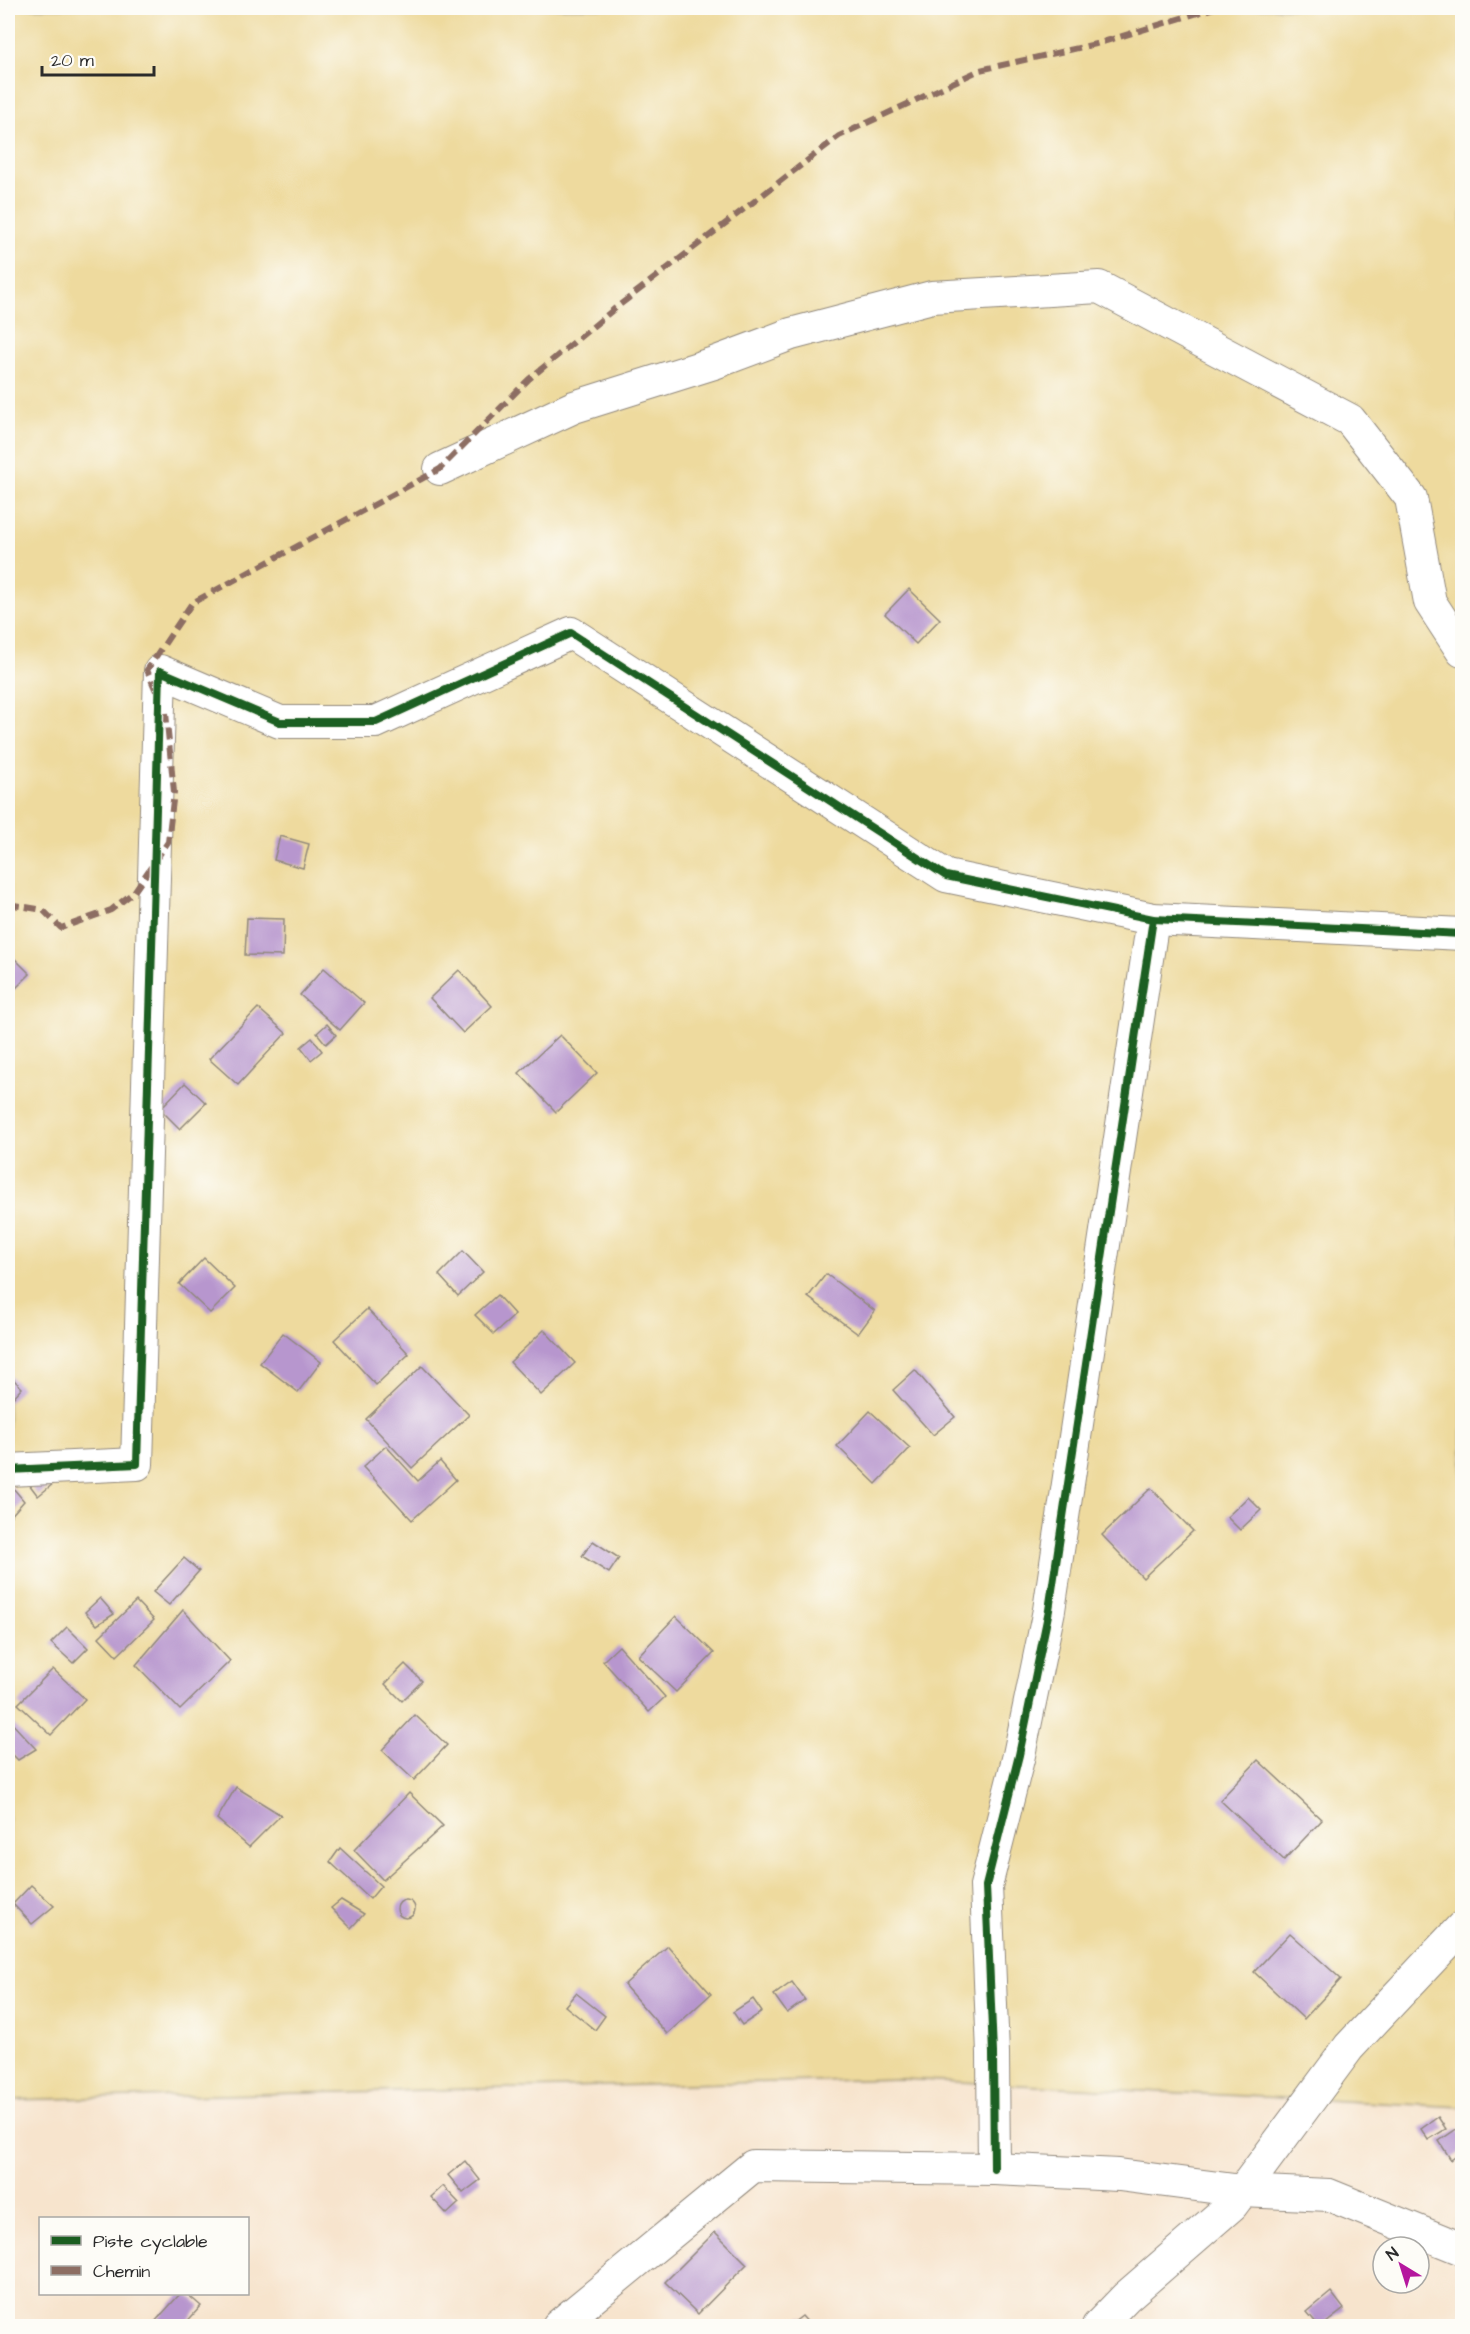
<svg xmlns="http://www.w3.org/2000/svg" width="1470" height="2334" viewBox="0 0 1470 2334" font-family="'Architects Daughter',sans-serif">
	<rect width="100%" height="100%" fill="#fdfcf7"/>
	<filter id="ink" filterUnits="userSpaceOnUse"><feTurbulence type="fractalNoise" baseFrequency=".0167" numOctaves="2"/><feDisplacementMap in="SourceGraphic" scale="12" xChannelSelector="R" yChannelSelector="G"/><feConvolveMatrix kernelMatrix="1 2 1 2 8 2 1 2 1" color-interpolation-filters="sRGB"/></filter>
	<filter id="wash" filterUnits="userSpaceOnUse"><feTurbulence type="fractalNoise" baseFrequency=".008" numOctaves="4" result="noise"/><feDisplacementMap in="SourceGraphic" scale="24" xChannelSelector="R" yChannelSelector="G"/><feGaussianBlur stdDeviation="1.35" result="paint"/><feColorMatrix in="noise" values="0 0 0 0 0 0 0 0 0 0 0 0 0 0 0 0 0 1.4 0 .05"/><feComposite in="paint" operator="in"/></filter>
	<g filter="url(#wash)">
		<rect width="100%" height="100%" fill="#f7e4cd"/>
		<!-- sand -->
		<polygon fill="#eeda9e" stroke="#8c8264" stroke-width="1.5" points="8,8 1462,8 1462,2107 901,2079 8,2100"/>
		<g id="blocks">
			<!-- building -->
			<g fill="#b796ce">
				<polygon points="909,589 940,619 916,644 885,614"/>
				<polygon points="280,836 309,844 303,868 274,860"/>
				<polygon points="247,918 284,919 283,956 245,955"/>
				<polygon points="8,952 30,974 8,996"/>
				<polygon points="324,968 364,1003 340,1030 300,995"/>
				<polygon points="459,970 492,1006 463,1033 430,998"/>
				<polygon points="258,1008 286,1033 238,1085 209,1059"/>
				<polygon points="327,1024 336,1035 326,1044 317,1033"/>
				<polygon points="560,1035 597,1073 556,1112 519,1073"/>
				<polygon points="312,1038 322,1051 311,1060 301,1047"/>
				<polygon points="185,1083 206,1103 180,1129 160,1109"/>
				<polygon points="463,1251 483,1272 458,1296 439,1275"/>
				<polygon points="204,1258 235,1288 210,1313 179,1284"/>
				<polygon points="826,1274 875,1311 858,1334 808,1297"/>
				<polygon points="497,1295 515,1315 494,1334 475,1315"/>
				<polygon points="367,1309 409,1354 376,1385 334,1340"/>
				<polygon points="544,1330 575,1363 541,1395 510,1362"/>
				<polygon points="283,1333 321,1362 298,1392 260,1363"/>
				<polygon points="422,1366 469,1415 412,1468 366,1419"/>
				<polygon points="915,1370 955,1417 933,1435 893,1390"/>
				<polygon points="8,1374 22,1388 8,1403"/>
				<polygon points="870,1411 910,1448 876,1484 837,1446"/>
				<polygon points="386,1446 418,1481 440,1461 456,1480 412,1520 363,1467"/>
				<polygon points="40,1468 53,1484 38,1496 26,1480"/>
				<polygon points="8,1482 24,1501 8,1519"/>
				<polygon points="1151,1488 1193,1531 1143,1578 1102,1535"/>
				<polygon points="1248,1497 1261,1510 1240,1530 1227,1517"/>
				<polygon points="593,1541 619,1558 609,1573 582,1556"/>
				<polygon points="184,1558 199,1571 169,1605 153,1592"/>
				<polygon points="100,1598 114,1614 97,1625 85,1612"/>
				<polygon points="136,1601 154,1620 117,1656 99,1637"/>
				<polygon points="183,1610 230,1661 180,1710 136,1665"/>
				<polygon points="676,1616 714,1653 676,1692 638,1656"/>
				<polygon points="67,1627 88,1648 73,1663 51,1643"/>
				<polygon points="619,1646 665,1697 649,1712 603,1661"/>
				<polygon points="405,1664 422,1681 402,1701 385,1684"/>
				<polygon points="53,1669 85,1699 51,1735 18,1704"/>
				<polygon points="415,1715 447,1745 414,1780 382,1750"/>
				<polygon points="8,1719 36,1749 18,1760 8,1750"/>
				<polygon points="1258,1760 1322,1820 1284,1860 1220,1800"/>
				<polygon points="236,1787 281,1815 249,1847 217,1819"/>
				<polygon points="409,1793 443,1826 383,1880 354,1850"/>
				<polygon points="340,1848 381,1886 370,1899 330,1862"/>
				<polygon points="31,1885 54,1906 32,1924 13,1904"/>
				<polygon points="341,1900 364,1914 351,1928 331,1908"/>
				<circle cx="406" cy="1909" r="9"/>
				<polygon points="1290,1933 1341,1979 1304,2019 1254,1972"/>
				<polygon points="668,1946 711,1994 667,2034 624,1985"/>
				<polygon points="792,1982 805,2000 787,2013 774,1995"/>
				<polygon points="576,1993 605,2016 595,2030 565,2006"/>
				<polygon points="753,1999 762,2012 742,2025 733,2012"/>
				<polygon points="1438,2117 1446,2129 1428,2140 1421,2129"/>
				<polygon points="1458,2128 1462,2134 1462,2152 1451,2160 1439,2141"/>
				<polygon points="465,2161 480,2180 463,2193 448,2175"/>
				<polygon points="443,2186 459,2203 447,2214 431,2197"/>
				<polygon points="715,2232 747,2264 698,2314 665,2282"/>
				<polygon points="1331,2292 1344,2309 1322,2326 1319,2326 1307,2312"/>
				<polygon points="180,2294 187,2294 201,2306 183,2326 154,2326 152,2325"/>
				<polygon points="802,2316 811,2326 789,2326"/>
			</g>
		</g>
	</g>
	<g filter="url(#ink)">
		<use href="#blocks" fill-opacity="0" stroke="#91887c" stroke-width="1.5"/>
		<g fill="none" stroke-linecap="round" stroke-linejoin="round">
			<!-- street casing -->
			<g stroke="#91887c" stroke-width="34">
				<g id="street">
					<polyline points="440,469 574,407 714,363 791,334 932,297 1099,287 1350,420 1411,498 1430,602 1462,651"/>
					<polyline points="8,1470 137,1464 160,671 280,722 376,722 571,633 946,876 1153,919 1462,934"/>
					<polyline points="994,2169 993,2053 986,1886 1019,1755 1049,1610 1153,919"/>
					<polyline points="558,2326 753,2166 994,2169 1119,2175 1242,2191 1329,2195 1462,2249"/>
					<polyline points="1098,2326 1126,2297 1232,2205 1349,2047 1462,1927"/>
				</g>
			</g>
			<!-- street -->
			<use href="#street" stroke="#fff" stroke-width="32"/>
			<!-- quiet -->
			<g stroke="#8d6e63" stroke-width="6" stroke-dasharray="12 6" stroke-linecap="butt">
				<polyline points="156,691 147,670 192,603 440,469 529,379 613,310 839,136 980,70 1096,44 1214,8"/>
				<polyline points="8,904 43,910 61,928 111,910 134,892 168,842 174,792 166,713"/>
			</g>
			<!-- cycleway casing -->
			<g stroke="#fdfcf7" stroke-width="11">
				<g id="cycleway">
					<polyline points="8,1470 137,1464 160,671 280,722 376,722 571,633 946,876 1153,919 1462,934"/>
					<polyline points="994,2169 993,2053 986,1886 1019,1755 1049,1610 1153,919"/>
				</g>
			</g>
			<!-- cycleway -->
			<use href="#cycleway" stroke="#1b5e20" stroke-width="8"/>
		</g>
	</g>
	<!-- margin -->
	<rect width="1470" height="2334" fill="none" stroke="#fdfcf7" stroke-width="30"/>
	<!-- legend -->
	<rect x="39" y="2217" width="210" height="78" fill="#fdfcf7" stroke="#a9a8a5" stroke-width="1.5"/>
	<rect x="51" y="2236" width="30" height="9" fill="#1b5e20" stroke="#a9a8a5" stroke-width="1.5"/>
	<text x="93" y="2247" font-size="18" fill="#2b2b2b">Piste cyclable</text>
	<rect x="51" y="2266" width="30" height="9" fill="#8d6e63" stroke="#a9a8a5" stroke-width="1.5"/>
	<text x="93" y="2277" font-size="18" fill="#2b2b2b">Chemin</text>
	<!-- north arrow -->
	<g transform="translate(1401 2265) rotate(322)"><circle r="28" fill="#fdfcf7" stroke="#a9a8a5" stroke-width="1.5"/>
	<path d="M0-4.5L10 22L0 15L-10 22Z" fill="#b5179e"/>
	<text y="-9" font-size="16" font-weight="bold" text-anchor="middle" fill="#2b2b2b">N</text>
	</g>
	<!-- scale -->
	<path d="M42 66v9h112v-9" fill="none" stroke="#2b2b2b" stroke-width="3"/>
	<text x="51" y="66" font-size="18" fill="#2b2b2b" stroke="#fdfcf7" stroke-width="4.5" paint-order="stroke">20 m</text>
</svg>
